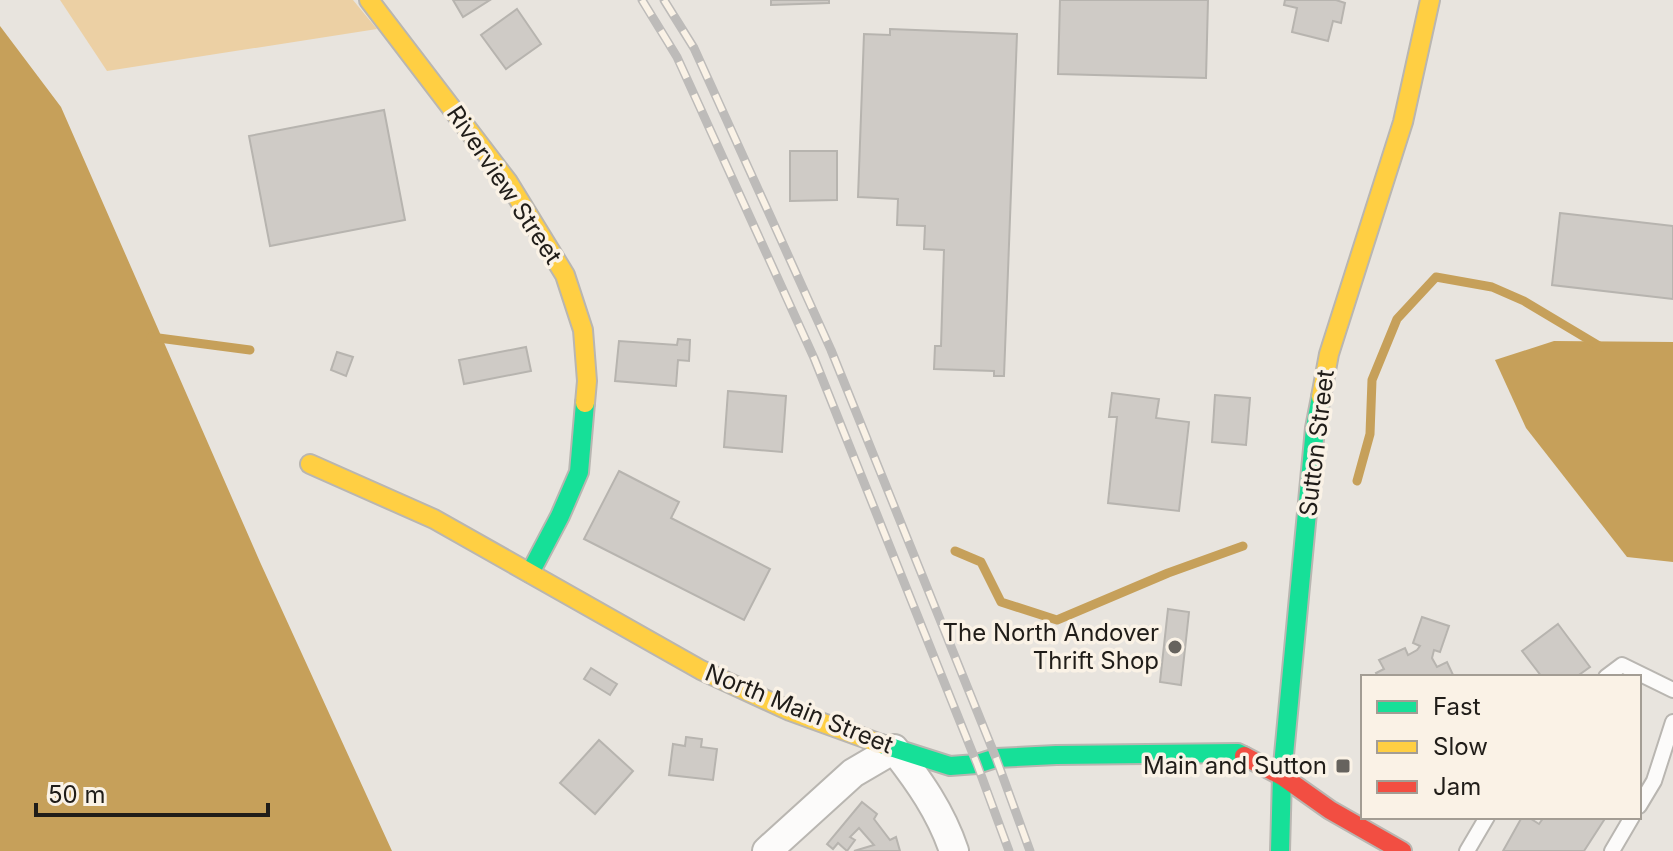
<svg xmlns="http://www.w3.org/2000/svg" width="1673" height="851" viewBox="0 0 1673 851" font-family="Inter,sans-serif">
	<rect width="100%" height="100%" fill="#e8e4de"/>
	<!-- green -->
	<polygon fill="#ecd0a4" points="60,0 353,0 377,29 107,71"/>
	<!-- water -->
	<g fill="#c6a05a">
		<polygon points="0,26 61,107 260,562 392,851 0,851"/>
		<polygon points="1554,341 1673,342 1673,562 1627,557 1526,428 1495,360"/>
	</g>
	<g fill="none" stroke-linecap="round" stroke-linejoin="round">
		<!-- stream -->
		<g stroke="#c6a05a" stroke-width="9">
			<polyline points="151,337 250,350"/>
			<polyline points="1357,481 1370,434 1372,380 1397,319 1436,277 1492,287 1524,301 1601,347"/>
			<polyline points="955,551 981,562 1001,602 1057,620 1168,573 1243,546"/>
		</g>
	</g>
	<!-- building -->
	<g fill="#cfcbc6" stroke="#b7b4af" stroke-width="2">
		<polygon points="453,0 490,0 463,17"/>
		<polygon points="771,0 829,0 829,3 771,5"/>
		<polygon points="1060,0 1208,0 1206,78 1058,74"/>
		<polygon points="1285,0 1336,0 1345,3 1341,23 1333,21 1328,41 1292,32 1297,8 1284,5"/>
		<polygon points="517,9 541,44 506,69 481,35"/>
		<polygon points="890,29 1017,34 1004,376 994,376 994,371 934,369 935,346 941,346 944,250 924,249 925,226 897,225 898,199 858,197 864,34 890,35"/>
		<polygon points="384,110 405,220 270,246 249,136"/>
		<polygon points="790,151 837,151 837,200 790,201"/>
		<polygon points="1560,213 1673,226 1673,299 1552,285"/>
		<polygon points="678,339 690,340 689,361 678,360 676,386 615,381 619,341 677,345"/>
		<polygon points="526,347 531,371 464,384 459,360"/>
		<polygon points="337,352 353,357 346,376 331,370"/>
		<polygon points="728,391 786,396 782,452 724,447"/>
		<polygon points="1112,393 1159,399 1156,418 1189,422 1179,511 1108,503 1117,417 1109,417"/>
		<polygon points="1215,395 1250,398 1246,445 1212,442"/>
		<polygon points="619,471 679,502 671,518 770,569 744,620 584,539"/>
		<polygon points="1168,609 1189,612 1181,685 1160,682"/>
		<polygon points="1422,617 1449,626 1440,652 1434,650 1432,658 1437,667 1447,662 1454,677 1378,677 1376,673 1384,669 1379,660 1405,648 1408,655 1417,650 1420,646 1413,643"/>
		<polygon points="1558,624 1590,667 1576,677 1542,677 1522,651"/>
		<polygon points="591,668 617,684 610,695 584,679"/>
		<polygon points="686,737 702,739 701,747 717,749 713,780 669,775 673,744 685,746"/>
		<polygon points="599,740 633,771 595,814 560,783"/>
		<polygon points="862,802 877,814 874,819 890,840 896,837 900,851 854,851 874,845 859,828 850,837 855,840 847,851 838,843 833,849 827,844"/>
		<polygon points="1522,817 1528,817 1539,824 1544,817 1606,817 1584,851 1503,851"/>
	</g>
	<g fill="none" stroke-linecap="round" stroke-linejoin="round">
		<!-- lane casing -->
		<g stroke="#b9b6b1" stroke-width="18">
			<g id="lane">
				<polyline points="1606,677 1622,665 1673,690"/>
				<polyline points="1639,806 1654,781 1673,722"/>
				<polyline points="1467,851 1487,817"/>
				<polyline points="1612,851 1632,817"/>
			</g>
		</g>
		<!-- street casing -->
		<g stroke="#b9b6b1" stroke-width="32">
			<path id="street" d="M767,851l86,-78 41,-24c25,32 47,63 60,102"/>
		</g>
		<!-- fast casing -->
		<g stroke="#b9b6b1" stroke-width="22">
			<g id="fast">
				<polyline points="530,573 560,516 579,472 585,403"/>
				<polyline points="881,744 950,766 977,764 996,758 1056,755 1238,753 1244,756"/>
				<polyline points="1280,851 1282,776 1315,428 1321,397"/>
			</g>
		</g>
		<!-- slow casing -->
		<g stroke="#b9b6b1" stroke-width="22">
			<g id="slow">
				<polyline points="369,0 508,182 565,275 583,330 587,381 585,403"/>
				<polyline points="1321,397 1329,354 1403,122 1430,0"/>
				<polyline points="310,464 434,519 701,670 790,711 881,744"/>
			</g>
		</g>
		<!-- jam casing -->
		<g stroke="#b9b6b1" stroke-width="22">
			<polyline id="jam" points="1244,756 1282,776 1330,810 1402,851"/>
		</g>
		<!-- lane -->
		<use href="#lane" stroke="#fcfbfa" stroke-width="14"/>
		<!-- street -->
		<use href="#street" stroke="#fcfbfa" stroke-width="28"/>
		<!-- fast -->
		<use href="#fast" stroke="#16e098" stroke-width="18"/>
		<!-- slow -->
		<use href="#slow" stroke="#ffcf43" stroke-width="18"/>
		<!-- jam -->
		<use href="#jam" stroke="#f24e42" stroke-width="18"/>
		<!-- rail casing -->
		<g stroke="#bdbbb9" stroke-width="9">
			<g id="rail">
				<polyline points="642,0 677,57 814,358 977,764 1009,851"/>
				<polyline points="664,0 694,48 831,350 996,758 1030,851"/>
			</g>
		</g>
		<!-- rail -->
		<use href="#rail" stroke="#faf2e6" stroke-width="6" stroke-dasharray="18" stroke-linecap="butt"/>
	</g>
	<!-- markers -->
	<g fill="#66635e" stroke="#faf2e6" stroke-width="3">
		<circle cx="1175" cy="647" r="8"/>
		<rect x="1335" y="758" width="16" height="16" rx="4"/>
	</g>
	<g text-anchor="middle" stroke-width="7" stroke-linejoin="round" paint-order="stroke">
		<!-- street labels -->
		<g font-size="24" fill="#201d19" stroke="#faf2e6">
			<text transform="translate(504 185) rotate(56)" y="8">Riverview Street</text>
			<text transform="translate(1317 443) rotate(-83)" y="8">Sutton Street</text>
			<text transform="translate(799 709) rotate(22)" y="8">North Main Street</text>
		</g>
		<!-- poi labels -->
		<g font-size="24" fill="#201d19" stroke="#faf2e6" text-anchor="end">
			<text x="1159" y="641">The North Andover<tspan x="1159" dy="28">Thrift Shop</tspan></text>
			<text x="1327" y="774">Main and Sutton</text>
		</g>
	</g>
	<!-- legend -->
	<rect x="1361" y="675" width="280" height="144" fill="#faf2e6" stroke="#a39d94" stroke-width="2"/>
	<rect x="1377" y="701" width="40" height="12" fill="#16e098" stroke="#a39d94" stroke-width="2"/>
	<text x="1433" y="715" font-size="24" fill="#201d19">Fast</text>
	<rect x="1377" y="741" width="40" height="12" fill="#ffcf43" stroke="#a39d94" stroke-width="2"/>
	<text x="1433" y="755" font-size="24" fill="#201d19">Slow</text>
	<rect x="1377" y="781" width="40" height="12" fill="#f24e42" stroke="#a39d94" stroke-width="2"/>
	<text x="1433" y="795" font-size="24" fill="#201d19">Jam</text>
	<!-- scale -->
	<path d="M36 803v12h232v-12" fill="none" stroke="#201d19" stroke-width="4"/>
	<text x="48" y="803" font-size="24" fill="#201d19" stroke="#faf2e6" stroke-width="6" paint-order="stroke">50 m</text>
</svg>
